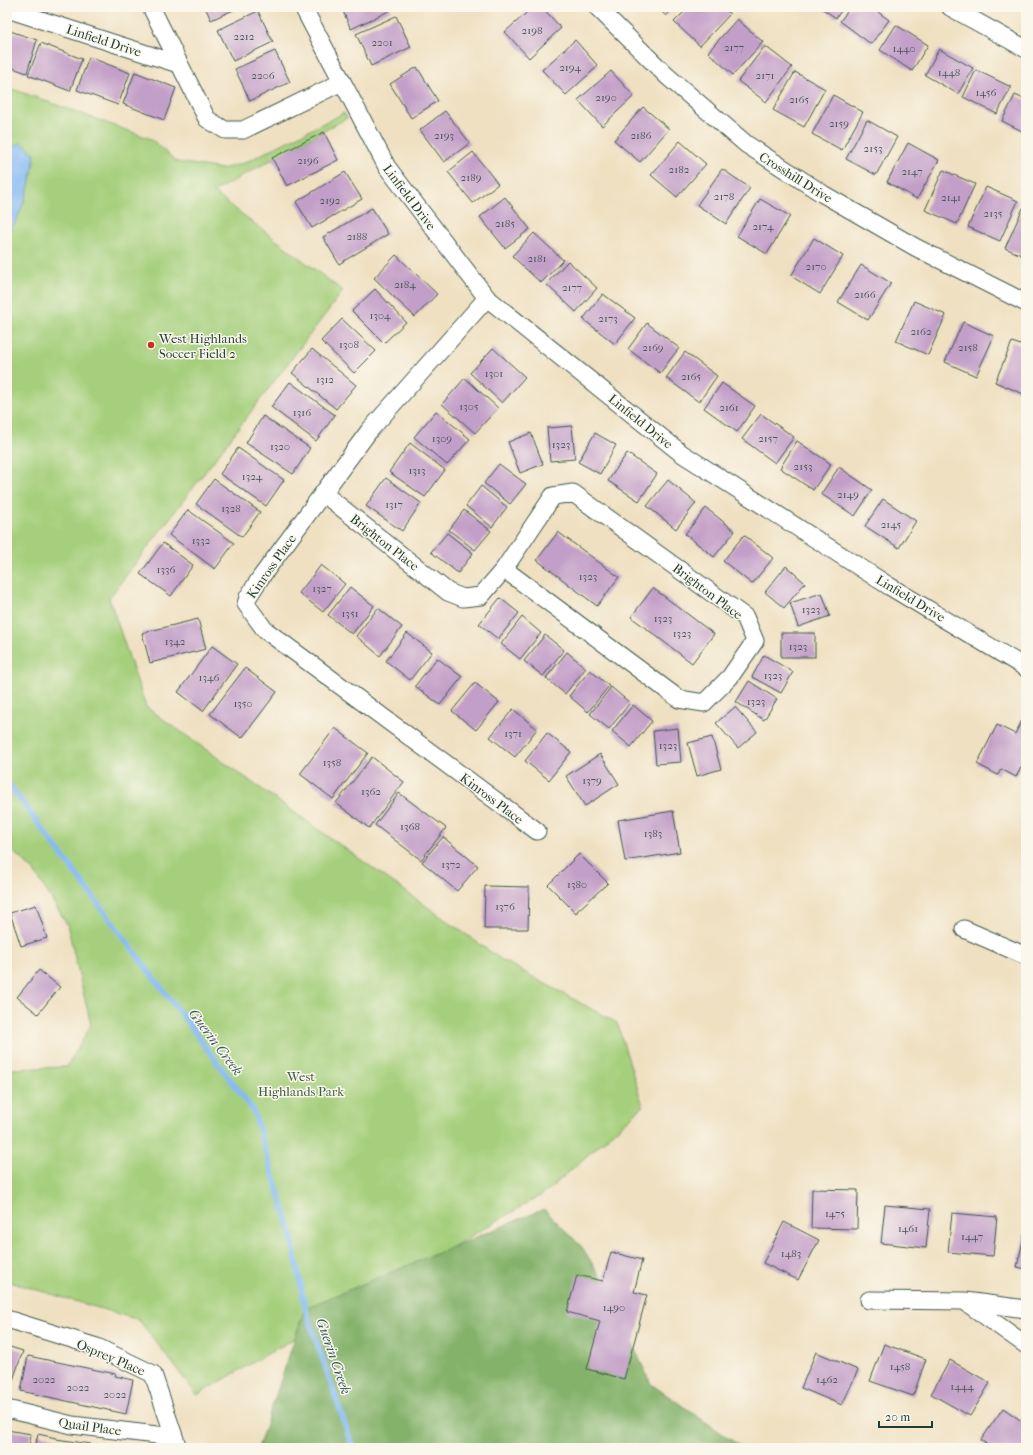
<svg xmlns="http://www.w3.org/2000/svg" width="1033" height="1455" viewBox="0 0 1033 1455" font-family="'IM FELL French Canon',serif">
	<rect width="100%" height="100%" fill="#fbf7ec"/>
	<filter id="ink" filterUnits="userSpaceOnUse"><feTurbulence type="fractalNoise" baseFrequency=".025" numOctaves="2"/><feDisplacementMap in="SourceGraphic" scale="8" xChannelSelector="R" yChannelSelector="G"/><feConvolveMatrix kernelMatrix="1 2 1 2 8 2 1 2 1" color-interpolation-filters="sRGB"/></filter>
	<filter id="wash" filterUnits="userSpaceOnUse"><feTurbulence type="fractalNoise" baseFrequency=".012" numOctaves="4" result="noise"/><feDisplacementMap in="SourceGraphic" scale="16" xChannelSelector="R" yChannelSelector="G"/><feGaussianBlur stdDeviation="0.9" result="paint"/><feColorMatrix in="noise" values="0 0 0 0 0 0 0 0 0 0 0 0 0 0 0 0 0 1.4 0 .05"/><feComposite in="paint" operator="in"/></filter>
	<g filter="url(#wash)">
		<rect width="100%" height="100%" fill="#efe0c1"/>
		<!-- green -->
		<polygon fill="#a5cf7b" stroke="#628658" points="7,87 151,139 177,162 222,169 244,163 344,113 347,118 213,192 343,291 109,598 146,707 502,960 617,1023 643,1106 545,1193 197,1395 139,1320 7,1281 7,1069 67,1067 91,1025 67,924 34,871 7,846"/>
		<!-- forest -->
		<polygon fill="#84b26b" stroke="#527850" points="544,1209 582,1247 603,1281 651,1384 743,1448 258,1448 305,1308"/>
		<!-- water -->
		<path fill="#86baf4" stroke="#527c94" d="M21,143l14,11c-3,27 -12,59 -28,82v-87z"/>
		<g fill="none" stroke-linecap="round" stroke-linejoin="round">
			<!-- stream -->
			<polyline stroke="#86baf4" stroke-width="5.5" points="7,782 253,1110 291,1233 305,1308 353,1448"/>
		</g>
		<g id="blocks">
			<!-- building -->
			<g fill="#c29fc8">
				<polygon points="205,7 240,7 211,20"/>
				<polygon points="341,7 390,7 391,10 351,29"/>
				<polygon points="533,7 542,7 561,28 529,58 505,32"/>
				<polygon points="657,7 674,7 666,16"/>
				<polygon points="689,7 722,7 730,14 700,46 674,22"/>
				<polygon points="820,7 844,7 836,18"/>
				<polygon points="851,7 871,7 889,20 871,44 840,21"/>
				<polygon points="258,11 273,42 233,61 218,30"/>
				<polygon points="396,16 411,47 371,66 356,34"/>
				<polygon points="737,19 763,42 733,75 708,52"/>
				<polygon points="896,25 928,45 912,71 880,50"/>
				<polygon points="7,30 37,40 27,73 7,66"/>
				<polygon points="575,40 598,66 566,95 542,70"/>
				<polygon points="41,43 82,59 70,91 28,75"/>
				<polygon points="765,46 792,67 766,102 738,81"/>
				<polygon points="939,49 973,68 958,94 925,75"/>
				<polygon points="275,51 290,82 250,101 235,69"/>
				<polygon points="89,57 130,73 118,105 77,90"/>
				<polygon points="417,67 438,101 411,118 390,84"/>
				<polygon points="976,70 1011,87 997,114 963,97"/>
				<polygon points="611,71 634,96 602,126 578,100"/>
				<polygon points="135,72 176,88 164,120 123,104"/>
				<polygon points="795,72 825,89 804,127 773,110"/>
				<polygon points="833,95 863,112 842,150 812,134"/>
				<polygon points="1015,95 1026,100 1026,133 1002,121"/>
				<polygon points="643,107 669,129 640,162 614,140"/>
				<polygon points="445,111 470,143 444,162 420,130"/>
				<polygon points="867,120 897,137 876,175 846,159"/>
				<polygon points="324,132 338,160 287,186 272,158"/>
				<polygon points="680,141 706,164 677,197 651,175"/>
				<polygon points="908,143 939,160 917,199 887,182"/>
				<polygon points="473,152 498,184 473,203 448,172"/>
				<polygon points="722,169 750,188 726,224 697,205"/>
				<polygon points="943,170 975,184 957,224 925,210"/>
				<polygon points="345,172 362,199 312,228 296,202"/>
				<polygon points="986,187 1018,201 1000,241 968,227"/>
				<polygon points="505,197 530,229 505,248 480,217"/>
				<polygon points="760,199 790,216 767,254 737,236"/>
				<polygon points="372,208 388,234 339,264 323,237"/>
				<polygon points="1023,208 1026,209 1026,257 1005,248"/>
				<polygon points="534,233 563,260 541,283 512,256"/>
				<polygon points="814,238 843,256 820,294 791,276"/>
				<polygon points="396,255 437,294 415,317 374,278"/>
				<polygon points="568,261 597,288 576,312 546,284"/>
				<polygon points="861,265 891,283 868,320 838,302"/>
				<polygon points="375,289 406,322 384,343 352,311"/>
				<polygon points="603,294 635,318 615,344 583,319"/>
				<polygon points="914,301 946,315 928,355 896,341"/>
				<polygon points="342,319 376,351 354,373 321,341"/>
				<polygon points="963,322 994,336 976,376 945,362"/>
				<polygon points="647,323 679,348 660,373 628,349"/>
				<polygon points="1012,342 1026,347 1026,395 995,382"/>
				<polygon points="493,348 525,377 502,403 470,373"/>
				<polygon points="312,349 356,385 336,409 292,373"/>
				<polygon points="685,352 717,376 699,402 666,378"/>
				<polygon points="465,378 498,408 475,433 442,404"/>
				<polygon points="290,382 335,415 316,441 271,407"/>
				<polygon points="722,383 755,406 737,432 704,408"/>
				<polygon points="436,411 470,439 447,465 414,437"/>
				<polygon points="761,414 794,437 775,463 742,439"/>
				<polygon points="263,416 310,448 293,474 246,443"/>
				<polygon points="572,426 575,459 550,461 547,428"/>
				<polygon points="531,433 543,464 520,473 508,442"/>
				<polygon points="595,433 616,445 600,474 578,462"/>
				<polygon points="797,441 831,464 813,490 780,468"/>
				<polygon points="410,443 445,470 425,497 389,472"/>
				<polygon points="238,448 284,480 266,506 220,474"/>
				<polygon points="627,453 657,474 639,501 608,481"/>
				<polygon points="499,464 526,484 510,504 484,483"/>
				<polygon points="839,467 872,490 855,516 821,494"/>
				<polygon points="386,478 421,503 402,531 366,506"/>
				<polygon points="214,479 260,512 242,537 196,504"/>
				<polygon points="668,480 696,503 676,529 647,506"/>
				<polygon points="481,486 507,507 492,527 466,506"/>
				<polygon points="883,499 916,521 899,548 865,526"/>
				<polygon points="706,508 735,531 714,557 685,534"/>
				<polygon points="188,510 234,543 215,569 169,535"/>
				<polygon points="464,510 491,531 475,550 449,530"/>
				<polygon points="558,532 619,577 597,606 537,560"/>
				<polygon points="447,533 473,553 458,573 431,552"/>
				<polygon points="744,535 773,558 752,584 723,561"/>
				<polygon points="163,543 193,565 171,596 140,574"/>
				<polygon points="321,565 345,584 323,612 299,593"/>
				<polygon points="786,566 805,583 784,608 765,592"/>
				<polygon points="350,587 374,606 352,634 328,615"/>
				<polygon points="653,588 714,634 692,663 631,617"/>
				<polygon points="822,593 830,616 798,627 790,603"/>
				<polygon points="500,598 519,613 498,639 479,624"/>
				<polygon points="378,608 402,627 380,656 356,636"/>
				<polygon points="522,617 541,633 520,659 501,644"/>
				<polygon points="198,619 206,649 150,663 142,633"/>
				<polygon points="407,633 432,652 410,680 386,661"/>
				<rect x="781" y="633" width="34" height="24"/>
				<polygon points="545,635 564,650 543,676 524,661"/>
				<polygon points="212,646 237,664 203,711 178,692"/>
				<polygon points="567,652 586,668 565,694 546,678"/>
				<polygon points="764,655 793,672 781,693 752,677"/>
				<polygon points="437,658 462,677 440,705 415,686"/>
				<polygon points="245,668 277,692 242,738 210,714"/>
				<polygon points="590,670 609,686 588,712 569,696"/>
				<polygon points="749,681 777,699 764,720 736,702"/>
				<polygon points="475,683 499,702 476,730 452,711"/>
				<polygon points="611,687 630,703 609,729 590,714"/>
				<polygon points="633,705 652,721 631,747 612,731"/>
				<polygon points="735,707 757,732 738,748 716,723"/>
				<polygon points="513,709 537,729 515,757 490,737"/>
				<polygon points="1023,718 1026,720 1026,758 1016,777 1001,769 998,775 977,764 997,725 1015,734"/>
				<polygon points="335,728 368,753 333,799 300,774"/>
				<polygon points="678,728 681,762 656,764 653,731"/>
				<polygon points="547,733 571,752 549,780 525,761"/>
				<polygon points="712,737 721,769 697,776 688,743"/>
				<polygon points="600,754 619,784 585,806 566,776"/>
				<polygon points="372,757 404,782 369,828 336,803"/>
				<polygon points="399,793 446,828 421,860 375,825"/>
				<polygon points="673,811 680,852 625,861 618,820"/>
				<polygon points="443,837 478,866 457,891 422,862"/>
				<polygon points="579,854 608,883 577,911 577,914 548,885"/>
				<polygon points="485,886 529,887 528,929 484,929"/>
				<polygon points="36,905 47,938 21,946 10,913"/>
				<polygon points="39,970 60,987 38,1014 17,997"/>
				<polygon points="812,1189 858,1190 857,1229 811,1228"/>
				<polygon points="885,1205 930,1209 926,1248 881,1243"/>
				<polygon points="952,1213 997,1217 993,1256 948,1252"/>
				<polygon points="784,1222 819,1240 798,1280 763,1263"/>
				<polygon points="1026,1227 1026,1269 1017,1267"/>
				<polygon points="611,1252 642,1260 634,1292 647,1295 624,1379 587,1369 600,1321 567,1312 577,1275 603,1281"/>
				<polygon points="884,1344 926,1359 913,1396 870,1381"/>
				<polygon points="7,1346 23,1351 12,1383 7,1382"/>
				<polygon points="816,1352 858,1370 842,1405 801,1388"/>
				<polygon points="28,1356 116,1374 115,1376 133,1380 126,1414 21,1391"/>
				<polygon points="950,1360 990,1383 970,1416 931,1394"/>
				<polygon points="1003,1408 1026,1424 1026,1448 992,1448 981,1440"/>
				<polygon points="7,1430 31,1434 29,1448 7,1448"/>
				<polygon points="38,1434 56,1438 56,1439 91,1444 90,1446 98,1448 35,1448"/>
			</g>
		</g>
	</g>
	<g filter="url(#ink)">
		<use href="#blocks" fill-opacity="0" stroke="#3e5549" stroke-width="1"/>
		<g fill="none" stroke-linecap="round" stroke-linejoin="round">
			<!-- minor casing -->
			<g stroke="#3e5549" stroke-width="19">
				<g id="minor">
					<polyline points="151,7 207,119 225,130 243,130 342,82"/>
					<polyline points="303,7 387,167 487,298 681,453 889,586 1026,668"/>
					<polyline points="597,7 667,76 746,144 823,194 915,247 1026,303"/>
					<polyline points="950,7 1026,49"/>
					<polyline points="7,9 178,64"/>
					<polyline points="487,298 369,431 261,577 248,597 246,604 265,630 537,831"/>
					<polyline points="324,494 448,592 463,598 481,596 504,569 679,699 704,703 730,677 755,641 745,617 573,493 553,496 504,569"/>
					<polyline points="964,929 1026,956"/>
					<polyline points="869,1300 965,1301 1026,1309"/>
					<polyline points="967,1303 1026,1345"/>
					<polyline points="7,1319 97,1347 153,1374 178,1448"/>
					<polyline points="7,1409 72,1425 174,1437"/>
				</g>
			</g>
			<!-- minor -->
			<use href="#minor" stroke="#fff" stroke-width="17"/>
		</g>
	</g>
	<!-- markers -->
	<circle fill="#c8321e" stroke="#fbf7ec" stroke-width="1.5" cx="151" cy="345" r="4"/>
	<g text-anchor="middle" stroke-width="3" stroke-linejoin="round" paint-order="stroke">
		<!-- number labels -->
		<g font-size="11" fill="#485659">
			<text x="532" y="34">2198</text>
			<text x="244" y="40">2212</text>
			<text x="382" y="46">2201</text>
			<text x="734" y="51">2177</text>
			<text x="904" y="52">1440</text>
			<text x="570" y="71">2194</text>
			<text x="949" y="76">1448</text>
			<text x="263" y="79">2206</text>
			<text x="765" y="79">2171</text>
			<text x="986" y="96">1456</text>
			<text x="606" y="101">2190</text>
			<text x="799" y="103">2165</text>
			<text x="839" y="127">2159</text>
			<text x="444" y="139">2193</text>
			<text x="641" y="139">2186</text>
			<text x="873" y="152">2153</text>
			<text x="308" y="164">2196</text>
			<text x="679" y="173">2182</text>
			<text x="912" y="175">2147</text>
			<text x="471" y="181">2189</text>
			<text x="724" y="200">2178</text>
			<text x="951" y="201">2141</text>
			<text x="330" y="204">2192</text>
			<text x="993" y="217">2135</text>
			<text x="505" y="227">2185</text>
			<text x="763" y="230">2174</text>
			<text x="357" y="240">2188</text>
			<text x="537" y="262">2181</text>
			<text x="816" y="270">2170</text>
			<text x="405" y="288">2184</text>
			<text x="572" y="291">2177</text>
			<text x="865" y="298">2166</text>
			<text x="380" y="319">1304</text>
			<text x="608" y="322">2173</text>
			<text x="921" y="335">2162</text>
			<text x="349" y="348">1308</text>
			<text x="653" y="351">2169</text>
			<text x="968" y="351">2158</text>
			<text x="494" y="377">1301</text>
			<text x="691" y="380">2165</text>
			<text x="325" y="383">1312</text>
			<text x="469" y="410">1305</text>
			<text x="729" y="411">2161</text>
			<text x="302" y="416">1316</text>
			<text x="442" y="442">1309</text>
			<text x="768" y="442">2157</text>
			<text x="561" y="448">1323</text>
			<text x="280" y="450">1320</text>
			<text x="803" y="470">2153</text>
			<text x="417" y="474">1313</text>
			<text x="252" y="480">1324</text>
			<text x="848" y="498">2149</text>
			<text x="394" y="508">1317</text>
			<text x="231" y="512">1328</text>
			<text x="891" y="528">2145</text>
			<text x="201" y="544">1332</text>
			<text x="166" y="573">1336</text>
			<text x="588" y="580">1323</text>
			<text x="322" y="592">1327</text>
			<text x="811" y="613">1323</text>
			<text x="350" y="617">1351</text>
			<text x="663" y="622">1323</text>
			<text x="682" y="637">1323</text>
			<text x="175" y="645">1342</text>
			<text x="798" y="650">1323</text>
			<text x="773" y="679">1323</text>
			<text x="209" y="681">1346</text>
			<text x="756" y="705">1323</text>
			<text x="243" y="707">1350</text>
			<text x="513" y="737">1371</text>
			<text x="668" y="749">1323</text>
			<text x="332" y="766">1358</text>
			<text x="592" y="784">1379</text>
			<text x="371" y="795">1362</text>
			<text x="410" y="830">1368</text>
			<text x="653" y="837">1383</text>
			<text x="451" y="868">1372</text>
			<text x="577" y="888">1380</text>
			<text x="505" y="910">1376</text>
			<text x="835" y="1217">1475</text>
			<text x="908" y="1232">1461</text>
			<text x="972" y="1240">1447</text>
			<text x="791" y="1257">1483</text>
			<text x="614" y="1311">1490</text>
			<text x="900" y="1370">1458</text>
			<text x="44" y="1383">2022</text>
			<text x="827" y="1383">1462</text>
			<text x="962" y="1390">1444</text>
			<text x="78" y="1391">2022</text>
			<text x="115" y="1398">2022</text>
		</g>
		<!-- street labels -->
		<g font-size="13" fill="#1f3d34" stroke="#fbf7ec">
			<text transform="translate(104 40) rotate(18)" y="5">Linfield Drive</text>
			<text transform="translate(796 177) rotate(32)" y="5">Crosshill Drive</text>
			<text transform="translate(410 197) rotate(53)" y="5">Linfield Drive</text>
			<text transform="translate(641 421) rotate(39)" y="5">Linfield Drive</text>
			<text transform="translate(385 542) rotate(38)" y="5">Brighton Place</text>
			<text transform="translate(271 566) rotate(-55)" y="5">Kinross Place</text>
			<text transform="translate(708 591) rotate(37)" y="5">Brighton Place</text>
			<text transform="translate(911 598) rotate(31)" y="5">Linfield Drive</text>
			<text transform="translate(492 798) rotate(37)" y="5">Kinross Place</text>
			<text transform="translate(111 1357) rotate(23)" y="5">Osprey Place</text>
			<text transform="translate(90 1426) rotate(8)" y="5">Quail Place</text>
		</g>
		<!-- poi labels -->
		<g font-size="13" fill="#1f3d34" stroke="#fbf7ec" text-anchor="start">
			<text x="159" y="343">West Highlands<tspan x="159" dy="15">Soccer Field 2</tspan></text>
		</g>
		<!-- park labels -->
		<g font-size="13" fill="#3a5a42" stroke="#fbf7ec">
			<text x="301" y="1081">West<tspan x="301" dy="15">Highlands Park</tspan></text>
		</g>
		<!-- water labels -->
		<g font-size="14" font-style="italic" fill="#395c64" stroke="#fbf7ec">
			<text transform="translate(216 1042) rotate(53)" y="5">Guerin Creek</text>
			<text transform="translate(334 1356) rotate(71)" y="5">Guerin Creek</text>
		</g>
	</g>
	<!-- margin -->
	<rect width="1033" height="1455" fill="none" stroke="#fbf7ec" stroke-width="24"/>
	<!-- scale -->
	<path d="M879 1421v6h53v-6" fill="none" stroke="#1f3d34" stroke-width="2"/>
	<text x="885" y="1421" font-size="12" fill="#1f3d34" stroke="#fbf7ec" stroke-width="3" paint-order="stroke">20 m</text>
</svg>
